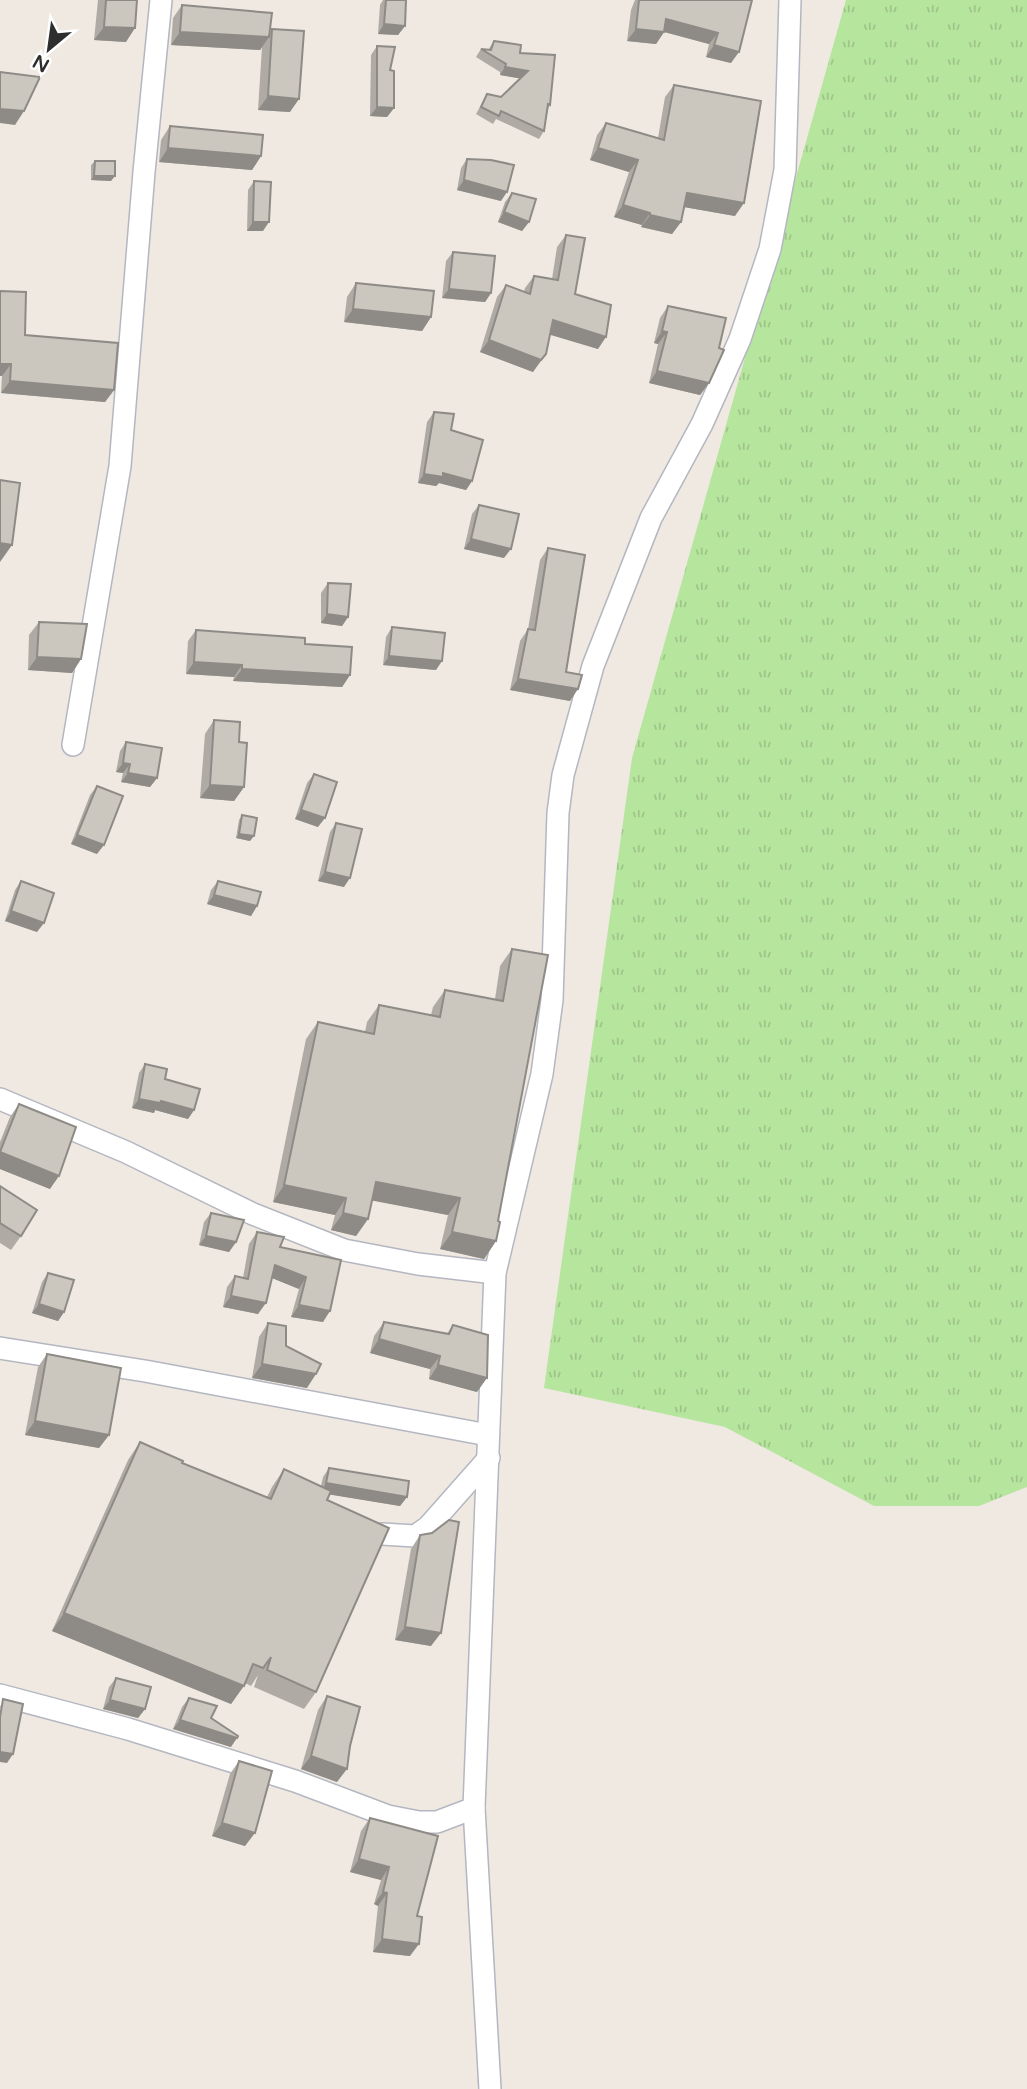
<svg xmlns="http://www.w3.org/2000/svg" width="1027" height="2089" viewBox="0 0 1027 2089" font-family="'Varela Round',sans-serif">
	<defs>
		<pattern id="grass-tufts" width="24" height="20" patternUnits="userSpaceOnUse" patternTransform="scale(1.75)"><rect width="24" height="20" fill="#b6e59e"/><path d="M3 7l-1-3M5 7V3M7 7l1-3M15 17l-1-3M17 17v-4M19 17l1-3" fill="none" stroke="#9dc588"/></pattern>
	</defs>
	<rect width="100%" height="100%" fill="#efe9e1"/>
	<!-- grass -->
	<polygon fill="url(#grass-tufts)" points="846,0 1027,0 1027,1487 979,1506 874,1506 725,1427 544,1388 632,758"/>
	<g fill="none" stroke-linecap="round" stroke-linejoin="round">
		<!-- minor casing -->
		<g stroke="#b4b7c1" stroke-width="24">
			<g id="minor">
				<polyline points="73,745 120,466 144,172 161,0"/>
				<polyline points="0,1099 126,1152 253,1214 344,1250 418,1264 495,1273"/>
				<polyline points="0,1348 145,1371 488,1435"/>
				<polyline points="382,1534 415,1536 428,1527 489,1458"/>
				<polyline points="0,1695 128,1729 295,1781 388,1816 419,1822 437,1822 474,1808"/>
				<polyline points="490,2089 474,1808 495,1273 542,1074 552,1000 558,813 563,775 593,666 651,518 702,424 740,339 770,249 785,170 790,0"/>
			</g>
		</g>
		<!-- minor -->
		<use href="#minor" stroke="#fff" stroke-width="21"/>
	</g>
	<!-- wall -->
	<g fill="#afaba4">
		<polygon points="98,0 137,0 126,42 94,40"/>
		<polygon points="383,0 406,0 405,26 398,35 378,34 380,5"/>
		<polygon points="635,0 752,0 731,63 706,57 709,44 664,32 656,44 627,41 631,10"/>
		<polygon points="182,5 270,32 272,29 290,112 258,110 262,47 260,50 171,45 173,18"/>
		<polygon points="494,41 520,53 550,105 548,109 544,131 539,139 496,119 493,124 476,114 487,94 501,97 520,78 500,75 500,72 476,57 481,49 488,50"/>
		<polygon points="377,46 390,70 394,108 387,117 370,116 371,55"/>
		<polygon points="674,85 735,216 684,207 681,222 672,234 641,227 642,225 614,217 629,172 590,160 597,135 606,123 658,138 665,97"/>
		<polygon points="170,126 261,156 252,170 159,162 161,140"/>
		<polygon points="467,159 501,201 457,190 461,168"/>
		<polygon points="95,161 111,181 91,180 91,165"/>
		<polygon points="254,181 263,231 247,231 248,190"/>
		<polygon points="512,193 529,222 522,231 498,222 505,202"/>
		<polygon points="566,235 575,294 598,349 550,334 533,372 480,352 497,297 506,285 524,292 525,288 534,276 552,279 557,247"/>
		<polygon points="453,252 491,293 485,302 442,298 446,261"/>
		<polygon points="356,283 431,317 422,331 344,322 347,297"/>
		<polygon points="668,306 719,348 709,383 700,395 649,383 658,344 654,343 660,318"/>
		<polygon points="25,335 114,390 105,402 1,393 2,376"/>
		<polygon points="434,412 451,430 472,481 466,490 439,483 436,486 418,483 427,422"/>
		<polygon points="479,505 504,558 464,549 472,514"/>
		<polygon points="548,548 566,672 570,701 510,690 520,641 528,629 540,560"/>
		<polygon points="328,583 348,617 342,626 321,623 321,593"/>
		<polygon points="39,622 81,659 72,673 28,670 29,635"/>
		<polygon points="392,627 436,670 383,665 386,637"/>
		<polygon points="196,630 305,644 350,675 342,687 233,681 234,677 186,674 188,641"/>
		<polygon points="214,720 239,742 244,787 234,801 200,798 205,734"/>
		<polygon points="126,742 157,778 150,787 121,782 123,773 116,772 120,751"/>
		<polygon points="314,774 318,827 295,819 307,783"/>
		<polygon points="97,786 97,854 71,844 90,795"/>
		<polygon points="242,815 250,841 236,838 239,820"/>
		<polygon points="336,823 344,887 318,881 330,832"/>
		<polygon points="21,881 37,932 5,921 15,890"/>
		<polygon points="218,881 257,906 251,916 207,904 211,890"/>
		<polygon points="512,949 496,1241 484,1259 440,1249 448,1215 372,1200 368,1219 356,1236 331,1230 335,1215 273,1202 306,1039 318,1022 365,1032 367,1022 379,1005 431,1015 433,1007 445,990 495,999 500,966"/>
		<polygon points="145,1064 165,1079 194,1110 188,1119 155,1110 154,1113 132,1108 139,1073"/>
		<polygon points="19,1104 50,1189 0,1169 0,1142 10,1117"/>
		<polygon points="0,1186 21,1236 11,1250 0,1243"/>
		<polygon points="211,1213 236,1242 229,1252 199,1245 204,1222"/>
		<polygon points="257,1232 280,1247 341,1260 323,1322 291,1317 299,1289 272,1278 258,1314 223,1307 227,1287 235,1276 243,1278 249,1244"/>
		<polygon points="48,1273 64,1312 58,1321 32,1313 42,1282"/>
		<polygon points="384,1322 447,1334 453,1325 477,1392 429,1379 430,1369 370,1353 374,1336"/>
		<polygon points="268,1323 286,1346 307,1388 252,1378 259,1337"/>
		<polygon points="47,1354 109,1435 99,1448 25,1435 38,1367"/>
		<polygon points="140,1442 182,1463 267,1497 272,1487 284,1469 321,1486 323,1477 329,1468 407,1497 400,1506 329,1494 327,1500 316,1692 304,1709 254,1687 258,1675 251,1686 245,1683 231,1704 52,1631 128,1460"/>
		<polygon points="420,1535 431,1646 395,1640 411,1549"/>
		<polygon points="116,1678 145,1709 138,1718 103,1709 109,1687"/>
		<polygon points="327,1696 350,1746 337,1782 301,1769 318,1710"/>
		<polygon points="189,1698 211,1718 231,1747 173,1729 182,1707"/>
		<polygon points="239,1761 245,1846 212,1836 230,1774"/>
		<polygon points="370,1818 417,1916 410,1956 373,1952 378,1906 374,1904 381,1880 350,1872 361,1831"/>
	</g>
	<!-- shaded-wall -->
	<g fill="#8e8b86">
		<polygon points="666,19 718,33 709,44 657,30"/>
		<polygon points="384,24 405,26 398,35 378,34"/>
		<polygon points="104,27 135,28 126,42 94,40"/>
		<polygon points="636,29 664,32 656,44 627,41"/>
		<polygon points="180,32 269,37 260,50 171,45"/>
		<polygon points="714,45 739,52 731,63 706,57"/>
		<polygon points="505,67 528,71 523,79 500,75"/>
		<polygon points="268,96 299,99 290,112 258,110"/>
		<polygon points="377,107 394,108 387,117 370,116"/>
		<polygon points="0,109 24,111 15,125 0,123"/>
		<polygon points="168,148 261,156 252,170 159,162"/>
		<polygon points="598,148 638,160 629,172 590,160"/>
		<polygon points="94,176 115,176 111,181 91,180"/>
		<polygon points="464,180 507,192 501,201 457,190"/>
		<polygon points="687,193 744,203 735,216 678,206"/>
		<polygon points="623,205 650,213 642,225 614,217"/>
		<polygon points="504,212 529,222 522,231 498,222"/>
		<polygon points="650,215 681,222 672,234 641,227"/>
		<polygon points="253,222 269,222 263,231 247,231"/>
		<polygon points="449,289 491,293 485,302 442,298"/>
		<polygon points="353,309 431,317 422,331 344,322"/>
		<polygon points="553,320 606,337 598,349 544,333"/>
		<polygon points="662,331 667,332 658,344 654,343"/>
		<polygon points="489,340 546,354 533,372 480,352"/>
		<polygon points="0,364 11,364 2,376 0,376"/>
		<polygon points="657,371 709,383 700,395 649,383"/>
		<polygon points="10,381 114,390 105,402 1,393"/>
		<polygon points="443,473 472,481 466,490 439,483 436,486 418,483 424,474"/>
		<polygon points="471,539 511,549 504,558 464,549"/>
		<polygon points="0,543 12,545 0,562"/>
		<polygon points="327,614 348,617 342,626 321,623"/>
		<polygon points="389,656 442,661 436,670 383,665"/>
		<polygon points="37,657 81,659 72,673 28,670"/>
		<polygon points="194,662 242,665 234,677 186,674"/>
		<polygon points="242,669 350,675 342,687 233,681"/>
		<polygon points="518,679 578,689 570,701 510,690"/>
		<polygon points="123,763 130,764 123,773 116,772"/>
		<polygon points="128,773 157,778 150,787 121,782"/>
		<polygon points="210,785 244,787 234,801 200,798"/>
		<polygon points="301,810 325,818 318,827 295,819"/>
		<polygon points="239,834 254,836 250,841 236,838"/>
		<polygon points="77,835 104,845 97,854 71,844"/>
		<polygon points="325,872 350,878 344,887 318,881"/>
		<polygon points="214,895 257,906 251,916 207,904"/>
		<polygon points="11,911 44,923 37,932 5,921"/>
		<polygon points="139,1099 161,1101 194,1110 188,1119 155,1110 154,1113 132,1108"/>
		<polygon points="0,1152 59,1176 50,1189 0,1169"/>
		<polygon points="376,1182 460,1198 448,1215 364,1199"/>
		<polygon points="284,1185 346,1198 335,1215 273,1202"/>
		<polygon points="343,1213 368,1219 356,1236 331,1230"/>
		<polygon points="452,1232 496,1241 484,1259 440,1249"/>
		<polygon points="206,1236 236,1242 229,1252 199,1245"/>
		<polygon points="275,1265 306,1277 299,1289 267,1276"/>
		<polygon points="231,1296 266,1303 258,1314 223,1307"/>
		<polygon points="39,1304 64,1312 58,1321 32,1313"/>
		<polygon points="299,1305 330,1311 323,1322 291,1317"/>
		<polygon points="379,1339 440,1356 430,1369 370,1353"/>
		<polygon points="262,1364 316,1374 307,1388 252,1378"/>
		<polygon points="438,1365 487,1378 477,1392 429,1379"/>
		<polygon points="35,1421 109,1435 99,1448 25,1435"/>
		<polygon points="326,1483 407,1497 400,1506 320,1493"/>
		<polygon points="64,1613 244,1686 231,1704 52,1631"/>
		<polygon points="405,1627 441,1633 431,1646 395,1640"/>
		<polygon points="110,1700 145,1709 138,1718 103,1709"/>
		<polygon points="180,1720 237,1738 231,1747 173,1729"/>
		<polygon points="0,1752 13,1754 7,1763 0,1762"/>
		<polygon points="311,1756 347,1769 337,1782 301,1769"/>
		<polygon points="222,1823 255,1833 245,1846 212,1836"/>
		<polygon points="359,1859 389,1867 381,1880 350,1872"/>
		<polygon points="383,1892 387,1893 378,1906 374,1904"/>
		<polygon points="382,1939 419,1944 410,1956 373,1952"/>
	</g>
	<!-- building -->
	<g fill="#cbc7bf" stroke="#8e8b86" stroke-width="2">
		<polygon points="106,0 137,0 135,28 104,27"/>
		<polygon points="386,0 406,0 405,26 384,24"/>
		<polygon points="639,0 752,0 739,52 714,45 718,33 666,19 664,32 636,29"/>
		<polygon points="182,5 272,13 269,37 180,32"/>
		<polygon points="272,29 304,31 299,99 268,96"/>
		<polygon points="494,41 521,45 520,53 555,55 550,105 548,104 544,131 501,111 499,116 481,107 487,94 501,97 528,71 505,67 506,64 481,49 491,50"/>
		<polygon points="377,46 395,47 390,70 394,71 394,108 377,107"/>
		<polygon points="0,72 40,77 24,111 0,109"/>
		<polygon points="674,85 761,101 744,203 687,193 681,222 650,215 650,213 623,205 638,160 598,148 606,123 664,140"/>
		<polygon points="170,126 263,135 261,156 168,148"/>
		<polygon points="467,159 491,160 514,165 507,192 464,180"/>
		<polygon points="95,161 115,161 115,176 94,176"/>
		<polygon points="254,181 271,182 269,222 253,222"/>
		<polygon points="512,193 536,199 529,222 504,212"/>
		<polygon points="566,235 585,238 575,294 611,305 606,337 553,320 546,354 541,360 489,340 506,285 530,294 534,276 558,280"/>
		<polygon points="453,252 495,256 491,293 449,289"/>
		<polygon points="356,283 434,291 431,317 353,309"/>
		<polygon points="0,291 26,292 25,335 118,343 114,390 10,381 11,364 0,364"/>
		<polygon points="668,306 726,318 719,348 724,350 709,383 657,371 667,332 662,331"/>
		<polygon points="434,412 454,414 451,430 483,440 472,481 443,473 443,477 424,474"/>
		<polygon points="0,480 20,483 12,545 0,543"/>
		<polygon points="479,505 519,514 511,549 471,539"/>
		<polygon points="548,548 585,555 566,672 582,675 578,689 518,679 528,629 535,630"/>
		<polygon points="328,583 351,584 348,617 327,614"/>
		<polygon points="39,622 87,624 81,659 37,657"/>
		<polygon points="392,627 445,633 442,661 389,656"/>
		<polygon points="196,630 305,638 305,644 352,647 350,675 242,669 242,665 194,662"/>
		<polygon points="214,720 240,722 239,742 247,743 244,787 210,785"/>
		<polygon points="126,742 162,748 157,778 128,773 130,764 123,763"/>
		<polygon points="314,774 337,782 325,818 301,810"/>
		<polygon points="97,786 123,796 104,845 77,835"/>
		<polygon points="242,815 257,818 254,836 239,834"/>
		<polygon points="336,823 362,829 350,878 325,872"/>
		<polygon points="21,881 54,893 44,923 11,911"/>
		<polygon points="218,881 261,892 257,906 214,895"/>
		<polygon points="512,949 548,955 498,1221 500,1222 496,1241 452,1232 460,1198 376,1182 368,1219 343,1213 346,1198 284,1185 318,1022 374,1034 379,1005 440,1017 445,990 503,1001"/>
		<polygon points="145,1064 167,1069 165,1079 200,1089 194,1110 161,1101 160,1103 139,1099"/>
		<polygon points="19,1104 76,1127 59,1176 0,1152"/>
		<polygon points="0,1186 37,1210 21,1236 0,1223"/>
		<polygon points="211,1213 244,1220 236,1242 206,1236"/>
		<polygon points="257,1232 284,1237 280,1247 341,1260 330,1311 299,1305 306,1277 275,1265 266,1303 231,1296 235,1276 248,1279"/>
		<polygon points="48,1273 74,1280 64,1312 39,1304"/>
		<polygon points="384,1322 449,1334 453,1325 488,1335 487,1378 438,1365 440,1356 379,1339"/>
		<polygon points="268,1323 286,1326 286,1346 321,1364 316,1374 262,1364"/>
		<polygon points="47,1354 121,1368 109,1435 35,1421"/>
		<polygon points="140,1442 183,1461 182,1463 271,1499 284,1469 331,1491 327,1500 389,1528 316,1692 267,1670 271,1657 263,1668 253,1664 244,1686 64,1613"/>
		<polygon points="329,1468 409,1481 407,1497 326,1483"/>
		<polygon points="449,1520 459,1522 441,1633 405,1627 420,1535 432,1533"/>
		<polygon points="116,1678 151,1687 145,1709 110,1700"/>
		<polygon points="327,1696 360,1707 350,1746 347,1769 311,1756"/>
		<polygon points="189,1698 217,1706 211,1718 238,1736 237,1738 180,1720"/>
		<polygon points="3,1699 23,1704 13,1754 0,1752 0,1717"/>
		<polygon points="239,1761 272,1771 255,1833 222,1823"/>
		<polygon points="370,1818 438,1836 417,1916 422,1917 419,1944 382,1939 387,1893 383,1892 389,1867 359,1859"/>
	</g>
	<!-- north arrow -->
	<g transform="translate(49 49) rotate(209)" stroke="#ffffff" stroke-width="5" paint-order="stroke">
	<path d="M0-5L12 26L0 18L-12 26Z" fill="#2e2e2e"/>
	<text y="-10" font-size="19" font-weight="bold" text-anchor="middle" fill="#2e2e2e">N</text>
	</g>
</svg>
